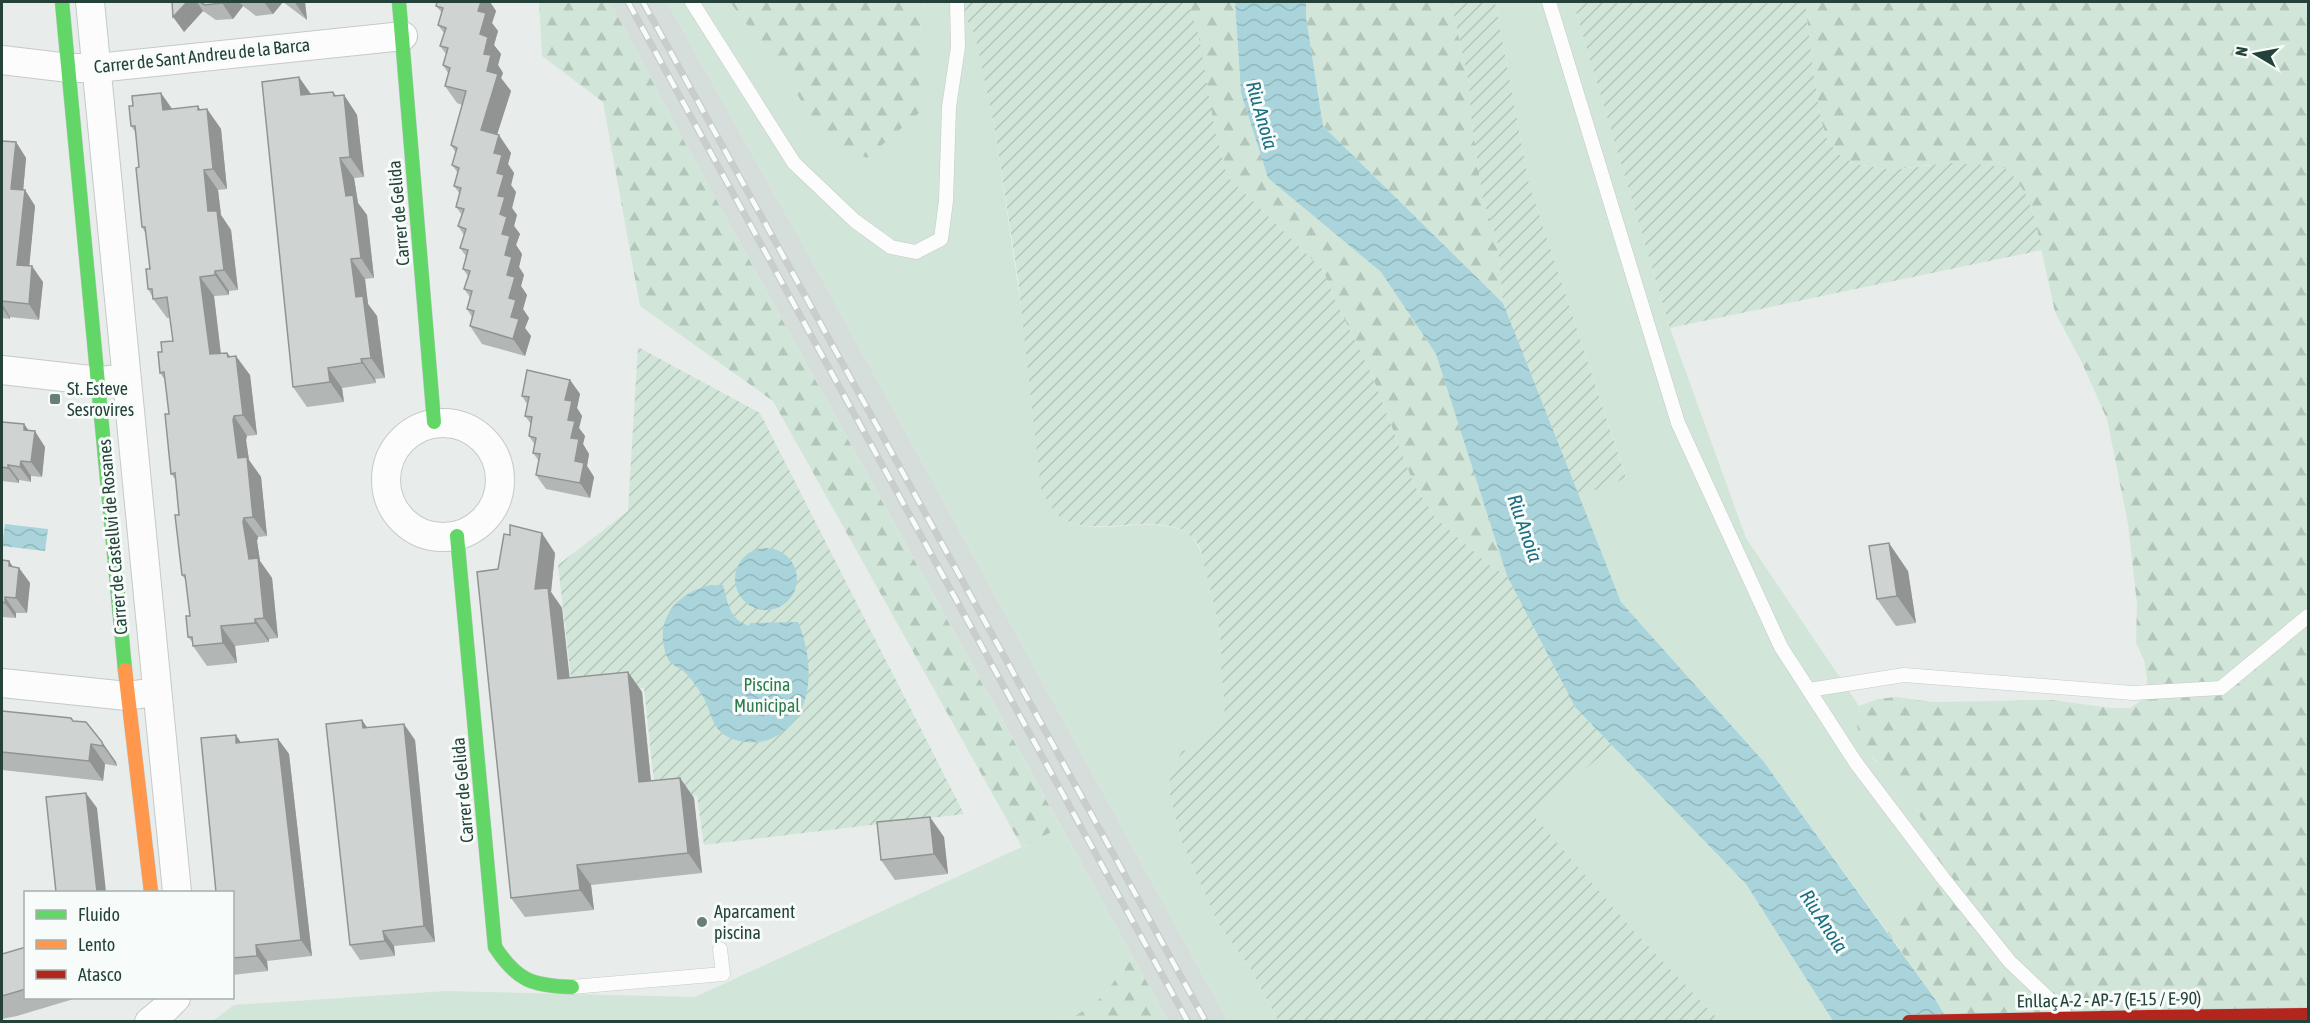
<svg xmlns="http://www.w3.org/2000/svg" width="2310" height="1023" viewBox="0 0 2310 1023" font-family="'Asap Condensed',sans-serif">
	<defs>
		<pattern id="forest-firs" width="22" height="20" patternUnits="userSpaceOnUse" patternTransform="scale(1.5)"><rect width="22" height="20" fill="#d1e6d8"/><path d="M5 1l3.5 6h-7zM16 11l3.5 6h-7z" fill="#b3c6ba"/></pattern>
		<pattern id="garden-furrows" width="10" height="10" patternUnits="userSpaceOnUse" patternTransform="scale(1.5)"><rect width="10" height="10" fill="#d1e6d8"/><path d="M-1 1l2-2M0 10L10 0M9 11l2-2" fill="none" stroke="#b3c6ba"/></pattern>
		<pattern id="water-waves" width="16" height="10" patternUnits="userSpaceOnUse" patternTransform="scale(1.5)"><rect width="16" height="10" fill="#a9d4db"/><path d="M0 5q4-4 8 0t8 0" fill="none" stroke="#91b7bd"/></pattern>
	</defs>
	<rect width="100%" height="100%" fill="#e8edeb"/>
	<!-- built -->
	<polygon fill="#d6dedb" points="610,2 667,2 810,257 1228,1021 1168,1021 685,143"/>
	<!-- grass -->
	<g fill="#d1e6d8">
		<path d="M667,2h63l55,74 41,62 94,-107 4,-29h33l18,33 20,95 55,375c3,4 7,10 12,13 33,22 88,-6 125,15 20,11 31,87 34,111 2,10 0,21 1,31 1,15 6,31 1,46 -7,19 -23,26 -41,31l-9,17 -5,17 13,54 37,83 33,46 27,52h-50l-418,-764z"/>
		<polygon points="1495,2 1573,2 1670,328 1746,538 1859,706 1857,726 1873,759 1888,773 1912,804 1932,835 1934,853 1931,872 1922,889 1886,930 1764,762 1621,602 1579,496 1626,477 1529,184"/>
		<polygon points="1613,746 1746,884 1833,1021 1720,1021 1633,930 1530,813"/>
		<polygon points="1061,827 1133,957 1102,997 1077,1015 1053,1021 211,1022 234,1005 446,991 695,997 1022,847"/>
	</g>
	<!-- forest -->
	<g fill="url(#forest-firs)">
		<polygon points="539,2 610,2 685,143 1061,827 1022,847 773,401 640,306 603,102 542,56"/>
		<polygon points="730,2 924,2 920,31 919,113 867,158 826,139 785,76"/>
		<polygon points="1188,2 1235,2 1241,93 1268,178 1381,272 1436,354 1507,576 1489,565 1448,529 1435,517 1414,485 1371,373 1336,302 1323,270 1227,176 1214,126 1198,37"/>
		<polygon points="1306,2 1451,2 1469,83 1471,116 1483,200 1497,239 1503,303 1323,126 1306,17"/>
		<polygon points="1805,2 2308,2 2308,1021 1948,1021 1935,999 1886,930 1922,889 1931,872 1934,853 1932,835 1912,804 1862,744 1857,726 1859,706 1877,699 1896,697 1933,702 2053,700 2111,708 2130,708 2146,697 2147,678 2144,660 2136,643 2137,604 2128,524 2107,419 2082,363 2055,312 2034,216 2027,197 1988,165 1928,165 1892,170 1855,164 1838,154 1827,139 1821,120 1814,78"/>
		<polygon points="1133,957 1168,1021 1053,1021 1077,1015 1102,997"/>
	</g>
	<!-- garden -->
	<g fill="url(#garden-furrows)">
		<path d="M957,2h231l11,35 15,89 13,50 96,94 13,32 35,71 43,112 21,32 13,12 41,36 18,11 68,131 38,39 -82,67 102,117 87,91h-442l-27,-52 -33,-46 -37,-83 -13,-54 5,-17 9,-18c28,-7 46,-21 42,-53 -1,-11 -2,-21 -3,-32 0,-7 1,-15 0,-22 -3,-26 -9,-51 -16,-76 -2,-7 -3,-16 -6,-22 -26,-44 -100,-4 -137,-28 -10,-6 -15,-19 -21,-29l-23,-210 -23,-149 -20,-95z"/>
		<polygon points="1451,2 1495,2 1529,184 1626,478 1579,496 1503,303 1497,239 1483,200 1471,116 1469,83"/>
		<polygon points="1573,2 1805,2 1814,78 1821,120 1827,139 1838,154 1855,164 1892,170 1948,163 1988,165 2005,168 2018,181 2027,197 2034,216 2042,250 1670,328"/>
		<polygon points="638,347 760,413 964,814 704,845 697,796 656,800 644,688 573,696 558,565 628,511"/>
	</g>
	<!-- water -->
	<g fill="url(#water-waves)">
		<polygon points="1235,2 1306,2 1306,17 1323,126 1503,303 1621,602 1764,762 1935,999 1948,1021 1833,1021 1746,884 1575,707 1507,576 1436,354 1381,272 1268,178 1241,93"/>
		<polygon points="5,524 48,529 45,551 2,546"/>
		<circle cx="766" cy="579" r="31"/>
		<path d="M711,585h12c5,18 6,34 26,41l1,-3 48,-1c17,40 18,100 -30,118 -12,4 -29,3 -40,-3 -17,-8 -17,-28 -26,-42 -5,-8 -12,-19 -20,-25 -3,-2 -8,-4 -11,-7 -5,-5 -7,-15 -8,-22 -3,-30 20,-50 48,-56z"/>
	</g>
	<g fill="none" stroke-linecap="round" stroke-linejoin="round">
		<!-- lane casing -->
		<g stroke="#c5cac8" stroke-width="15">
			<g id="lane">
				<polyline points="692,2 794,163 855,221 891,247 916,252 941,239 946,201 949,107 958,47 957,2"/>
				<polyline points="1549,2 1678,423 1781,647 1856,763 1943,878 2010,962 2065,1014"/>
				<polyline points="1809,690 1904,675 2133,693 2221,688 2308,616"/>
				<polyline points="572,987 723,974 720,949"/>
			</g>
		</g>
		<!-- street casing -->
		<g stroke="#c5cac8" stroke-width="30">
			<g id="street">
				<polyline points="90,2 177,892"/>
				<polyline points="2,60 69,68 97,68 403,36"/>
				<polyline points="2,370 99,381 122,379"/>
				<circle cx="443" cy="480" r="57"/>
				<polyline points="2,683 127,696 148,693"/>
				<polyline points="149,1022 166,1008 176,998"/>
			</g>
		</g>
		<!-- fast casing -->
		<g stroke="#c3cbc8" stroke-width="15">
			<g id="fast">
				<polyline points="62,2 125,670"/>
				<polyline points="399,2 434,422"/>
				<path d="M457,536l38,411c22,34 38,39 77,40"/>
			</g>
		</g>
		<!-- slow casing -->
		<g stroke="#c3cbc8" stroke-width="15">
			<polyline id="slow" points="125,670 151,892"/>
		</g>
		<!-- jam casing -->
		<g stroke="#c3cbc8" stroke-width="15">
			<polyline id="jam" points="2150,1017 2308,1015"/>
		</g>
		<!-- lane -->
		<use href="#lane" stroke="#fcfcfc" stroke-width="14"/>
		<!-- street -->
		<use href="#street" stroke="#fcfcfc" stroke-width="28"/>
		<!-- fast -->
		<use href="#fast" stroke="#63d668" stroke-width="14"/>
		<!-- slow -->
		<use href="#slow" stroke="#ff974d" stroke-width="14"/>
		<!-- jam -->
		<use href="#jam" stroke="#b3261e" stroke-width="14"/>
		<!-- rail casing -->
		<g stroke="#c9cdcc" stroke-width="7">
			<g id="rail">
				<polyline points="628,2 1188,1022"/>
				<polyline points="643,2 1206,1022"/>
			</g>
		</g>
		<!-- rail -->
		<use href="#rail" stroke="#f7fbf9" stroke-width="4.5" stroke-dasharray="14" stroke-linecap="butt"/>
		<!-- jam-bridge casing -->
		<g stroke="#c3ccc9" stroke-width="15" stroke-linecap="butt">
			<polyline id="jam-bridge" points="1909,1022 2150,1017"/>
		</g>
		<!-- jam-bridge -->
		<use href="#jam-bridge" stroke="#b3261e" stroke-width="14"/>
	</g>
	<!-- wall -->
	<g fill="#b2b6b5">
		<polygon points="172,2 305,2 307,20 283,2 273,14 256,16 243,6 233,19 216,20 203,11 184,32"/>
		<polygon points="490,2 496,11 492,23 498,31 494,45 501,54 498,65 503,73 501,78 511,91 497,135 511,153 508,164 514,173 511,185 516,192 512,208 517,215 514,226 520,234 516,245 522,254 519,267 524,275 521,286 527,295 523,309 529,318 525,328 531,336 525,356 482,344 470,326 472,317 467,309 470,297 464,289 468,276 463,269 466,256 460,248 464,235 458,226 462,215 456,207 460,194 454,186 458,173 452,165 456,153 451,145 462,105 457,103 445,86 448,73 443,65 446,54 440,46 444,33 438,25 442,13 436,6"/>
		<polygon points="333,92 336,96 344,95 357,115 364,177 354,178 358,203 367,215 374,278 365,279 368,304 377,316 385,378 375,379 376,383 342,388 344,402 307,407 293,387 311,94"/>
		<polygon points="133,106 173,109 207,109 221,129 227,189 218,190 221,215 231,230 238,290 229,291 229,295 214,296 221,353 227,353 230,356 250,375 257,435 247,436 246,440 249,460 261,477 267,536 258,537 257,541 260,561 272,578 278,638 269,639 269,642 235,646 237,663 207,666 193,646 193,643 188,637 190,616 186,581 182,575 179,515 176,480 171,474 169,414 165,380 160,373 162,352 173,341 170,318 167,318 153,299 152,296 148,289 150,269 146,234 142,227 139,167 136,133 131,126"/>
		<polygon points="2,141 16,142 26,158 23,190 25,190 35,206 29,266 43,282 39,320 10,317 10,319 2,318"/>
		<polygon points="570,380 580,394 577,408 582,416 579,428 585,436 583,444 589,454 587,466 594,477 590,498 546,489 536,475 539,461 533,453 535,445 529,436 531,424 525,416 527,404 522,396"/>
		<polygon points="2,419 3,422 24,424 29,431 45,447 42,477 31,476 31,482 19,480 19,483 2,481"/>
		<polygon points="555,553 551,592 562,608 569,678 628,672 642,692 651,781 680,778 694,798 702,873 591,885 594,910 525,917 511,898 498,569"/>
		<polygon points="2,560 14,567 19,568 30,583 27,613 16,613 16,618 2,617"/>
		<polygon points="1908,571 1916,623 1896,626 1877,599"/>
		<polygon points="2,711 73,721 102,742 116,762 117,766 105,764 103,781 2,770"/>
		<polygon points="362,720 367,728 415,740 435,942 394,946 395,956 360,960 350,945"/>
		<polygon points="278,739 289,754 312,956 267,961 268,971 233,975 232,892 241,742"/>
		<polygon points="944,837 948,874 895,880 881,860"/>
		<polygon points="26,947 26,998 77,998 17,1016 2,1019 2,954"/>
	</g>
	<!-- shaded-wall -->
	<g fill="#919493">
		<polygon points="187,2 197,2 203,11 184,32 173,17"/>
		<polygon points="223,2 239,2 243,6 233,19 222,3"/>
		<polygon points="264,2 283,2 273,14"/>
		<polygon points="295,2 305,2 307,20 296,4"/>
		<polygon points="481,2 490,2 496,11 492,23 498,31 494,45 501,54 498,65 503,73 501,78 511,91 493,147 481,130 487,71 480,34 478,11"/>
		<polygon points="299,77 313,97 301,95"/>
		<polygon points="333,92 345,108 344,95 357,115 364,177 350,157"/>
		<polygon points="161,93 175,113 163,110"/>
		<polygon points="198,106 208,121 207,109 221,129 227,189 213,169 198,110"/>
		<polygon points="499,135 511,153 508,164 514,173 511,185 516,192 512,208 517,215 514,226 520,234 516,245 522,254 519,267 524,275 521,286 527,295 523,309 529,318 525,328 531,336 525,356 513,339 507,275 500,214 494,153"/>
		<polygon points="16,142 26,158 22,204 11,189"/>
		<polygon points="340,158 354,178 358,203 367,215 374,278 361,258 346,196"/>
		<polygon points="204,170 218,190 221,215 231,230 238,290 224,270 208,211"/>
		<polygon points="25,190 35,206 28,280 17,265"/>
		<polygon points="351,259 365,279 368,304 377,316 385,378 371,358 356,297"/>
		<polygon points="32,266 43,282 39,320 29,304"/>
		<polygon points="215,271 229,291 229,295 215,275"/>
		<polygon points="200,277 214,296 223,374 210,354"/>
		<polygon points="2,304 10,317 10,319 2,307"/>
		<polygon points="227,353 238,368 236,356 250,375 257,435 243,415"/>
		<polygon points="361,359 375,379 376,383 362,363"/>
		<polygon points="328,368 342,388 344,402 330,382"/>
		<polygon points="570,380 580,394 577,408 582,416 579,428 585,436 583,444 589,454 587,466 594,477 590,498 580,483 575,461 565,400"/>
		<polygon points="234,416 247,436 246,440 249,460 261,477 267,536 253,517 238,458 233,420"/>
		<polygon points="24,424 34,438 35,431 45,447 42,477 31,462 24,430"/>
		<polygon points="21,461 31,476 31,482 20,467"/>
		<polygon points="8,465 19,480 19,483 8,468"/>
		<polygon points="244,518 258,537 257,541 260,561 272,578 278,638 264,618 249,559 243,522"/>
		<polygon points="542,533 555,553 551,592 562,608 572,699 558,679 535,589"/>
		<polygon points="1889,543 1908,571 1916,623 1897,596"/>
		<polygon points="9,561 18,574 19,568 30,583 27,613 16,598 9,566"/>
		<polygon points="5,597 16,613 16,618 5,603"/>
		<polygon points="255,619 269,639 269,642 255,623"/>
		<polygon points="221,626 235,646 237,663 223,643"/>
		<polygon points="628,672 642,692 653,802 639,782"/>
		<polygon points="362,720 373,736 363,728"/>
		<polygon points="404,724 415,740 435,942 424,926"/>
		<polygon points="236,735 246,750 236,743"/>
		<polygon points="278,739 289,754 312,956 301,940"/>
		<polygon points="102,742 116,762 117,766 103,746"/>
		<polygon points="91,744 105,764 103,781 89,761"/>
		<polygon points="680,778 694,798 702,873 688,853"/>
		<polygon points="86,793 97,808 106,892 97,892"/>
		<polygon points="930,817 944,837 948,874 934,854"/>
		<polygon points="577,865 591,885 594,910 580,890"/>
		<polygon points="383,931 394,946 395,956 385,941"/>
		<polygon points="256,945 267,961 268,971 257,956"/>
	</g>
	<!-- building -->
	<g fill="#cfd4d2" stroke="#919493" stroke-width="1.5">
		<polygon points="172,2 187,2 173,17"/>
		<polygon points="200,2 223,2 222,3 205,5"/>
		<polygon points="437,2 481,2 478,11 486,13 480,34 488,37 484,54 491,55 487,71 498,74 481,130 499,135 494,153 502,155 497,173 504,175 498,196 505,197 500,214 507,217 502,234 510,236 505,255 512,257 507,275 515,277 509,298 516,300 511,317 519,319 513,339 470,326 474,311 467,309 472,291 464,289 470,271 463,269 468,250 460,248 466,229 458,226 464,209 456,207 461,188 454,186 459,168 452,165 457,148 451,145 466,91 445,86 450,68 443,65 448,48 440,46 446,28 438,25 443,8 436,6"/>
		<polygon points="299,77 301,95 333,92 334,96 344,95 350,157 340,158 346,196 353,195 361,258 351,259 356,297 363,296 371,358 361,359 362,363 328,368 330,382 293,387 262,82"/>
		<polygon points="161,93 163,110 198,106 198,110 207,109 213,169 204,170 208,211 217,211 224,270 215,271 215,275 200,277 210,354 227,353 228,357 236,356 243,415 234,416 233,420 238,458 247,457 253,517 244,518 243,522 249,559 258,558 264,618 255,619 255,623 221,626 223,643 193,646 192,637 188,637 186,616 190,616 185,575 182,575 175,515 179,515 175,473 171,474 165,414 169,414 164,372 160,373 158,352 162,352 161,342 173,341 167,297 153,299 152,289 148,289 146,269 150,269 145,227 142,227 136,168 139,167 135,126 131,126 129,106 133,106 132,96"/>
		<polygon points="2,141 16,142 11,189 25,190 17,265 32,266 29,304 2,301"/>
		<polygon points="527,370 570,380 565,400 572,401 568,420 575,421 571,438 579,439 575,461 584,463 580,483 536,475 540,454 533,453 536,438 529,436 532,417 525,416 529,397 522,396"/>
		<polygon points="2,422 24,424 24,430 35,431 31,462 21,461 20,467 8,465 8,468 2,467"/>
		<polygon points="510,525 542,533 535,589 548,588 558,679 628,672 639,782 680,778 688,853 577,865 580,890 511,898 477,572 498,569 504,534 510,535"/>
		<polygon points="1889,543 1897,596 1877,599 1869,546"/>
		<polygon points="2,560 9,561 9,566 19,568 16,598 5,597 5,603 2,602"/>
		<polygon points="2,711 71,718 73,721 86,722 102,742 103,746 91,744 89,761 2,752"/>
		<polygon points="362,720 363,728 404,724 424,926 383,931 385,941 350,945 326,724"/>
		<polygon points="236,735 236,743 278,739 301,940 256,945 257,956 232,958 232,892 216,892 201,738"/>
		<polygon points="86,793 97,892 56,892 46,797"/>
		<polygon points="930,817 934,854 881,860 877,822"/>
		<polygon points="26,947 26,989 2,996 2,954"/>
	</g>
	<!-- markers -->
	<g fill="#697e78" stroke="#f7fbf9" stroke-width="2">
		<rect x="49" y="393" width="12" height="12" rx="3"/>
		<circle cx="702" cy="922" r="6"/>
	</g>
	<g text-anchor="middle" stroke-width="6" stroke-linejoin="round" paint-order="stroke">
		<!-- street labels -->
		<g font-size="18" fill="#24423a" stroke="#f7fbf9">
			<text transform="translate(202 56) rotate(-6)" y="6">Carrer de Sant Andreu de la Barca</text>
			<text transform="translate(399 213) rotate(-95)" y="6">Carrer de Gelida</text>
			<text transform="translate(113 537) rotate(-95)" y="6">Carrer de Castellví de Rosanes</text>
			<text transform="translate(463 790) rotate(-95)" y="6">Carrer de Gelida</text>
			<text transform="translate(2109 1000) rotate(-1)" y="6">Enllaç A-2 - AP-7 (E-15 / E-90)</text>
		</g>
		<!-- poi labels -->
		<g font-size="18" fill="#24423a" stroke="#f7fbf9" text-anchor="start">
			<text x="67" y="395">St. Esteve<tspan x="67" dy="21">Sesrovires</tspan></text>
			<text x="714" y="918">Aparcament<tspan x="714" dy="21">piscina</tspan></text>
		</g>
		<!-- park labels -->
		<g font-size="18" fill="#2d7a4b" stroke="#f7fbf9">
			<text x="767" y="691">Piscina<tspan x="767" dy="21">Municipal</tspan></text>
		</g>
		<!-- water labels -->
		<g font-size="20" font-style="italic" fill="#1c6f80" stroke="#f7fbf9">
			<text transform="translate(1262 115) rotate(74)" y="7">Riu Anoia</text>
			<text transform="translate(1525 528) rotate(71)" y="7">Riu Anoia</text>
			<text transform="translate(1824 921) rotate(57)" y="7">Riu Anoia</text>
		</g>
	</g>
	<!-- border -->
	<rect width="2310" height="1023" fill="none" stroke="#24423a" stroke-width="6"/>
	<!-- legend -->
	<rect x="24" y="891" width="210" height="108" fill="#f7fbf9" stroke="#a3b1ad" stroke-width="1.5"/>
	<rect x="36" y="910" width="30" height="9" fill="#63d668" stroke="#a3b1ad" stroke-width="1.5"/>
	<text x="78" y="921" font-size="18" fill="#24423a">Fluido</text>
	<rect x="36" y="940" width="30" height="9" fill="#ff974d" stroke="#a3b1ad" stroke-width="1.5"/>
	<text x="78" y="951" font-size="18" fill="#24423a">Lento</text>
	<rect x="36" y="970" width="30" height="9" fill="#b3261e" stroke="#a3b1ad" stroke-width="1.5"/>
	<text x="78" y="981" font-size="18" fill="#24423a">Atasco</text>
	<!-- north arrow -->
	<g transform="translate(2256 54) rotate(280)" stroke="#f7fbf9" stroke-width="4.5" paint-order="stroke">
	<path d="M0-4.5L10 22L0 15L-10 22Z" fill="#24423a"/>
	<text y="-9" font-size="16" font-weight="bold" text-anchor="middle" fill="#24423a">N</text>
	</g>
</svg>
